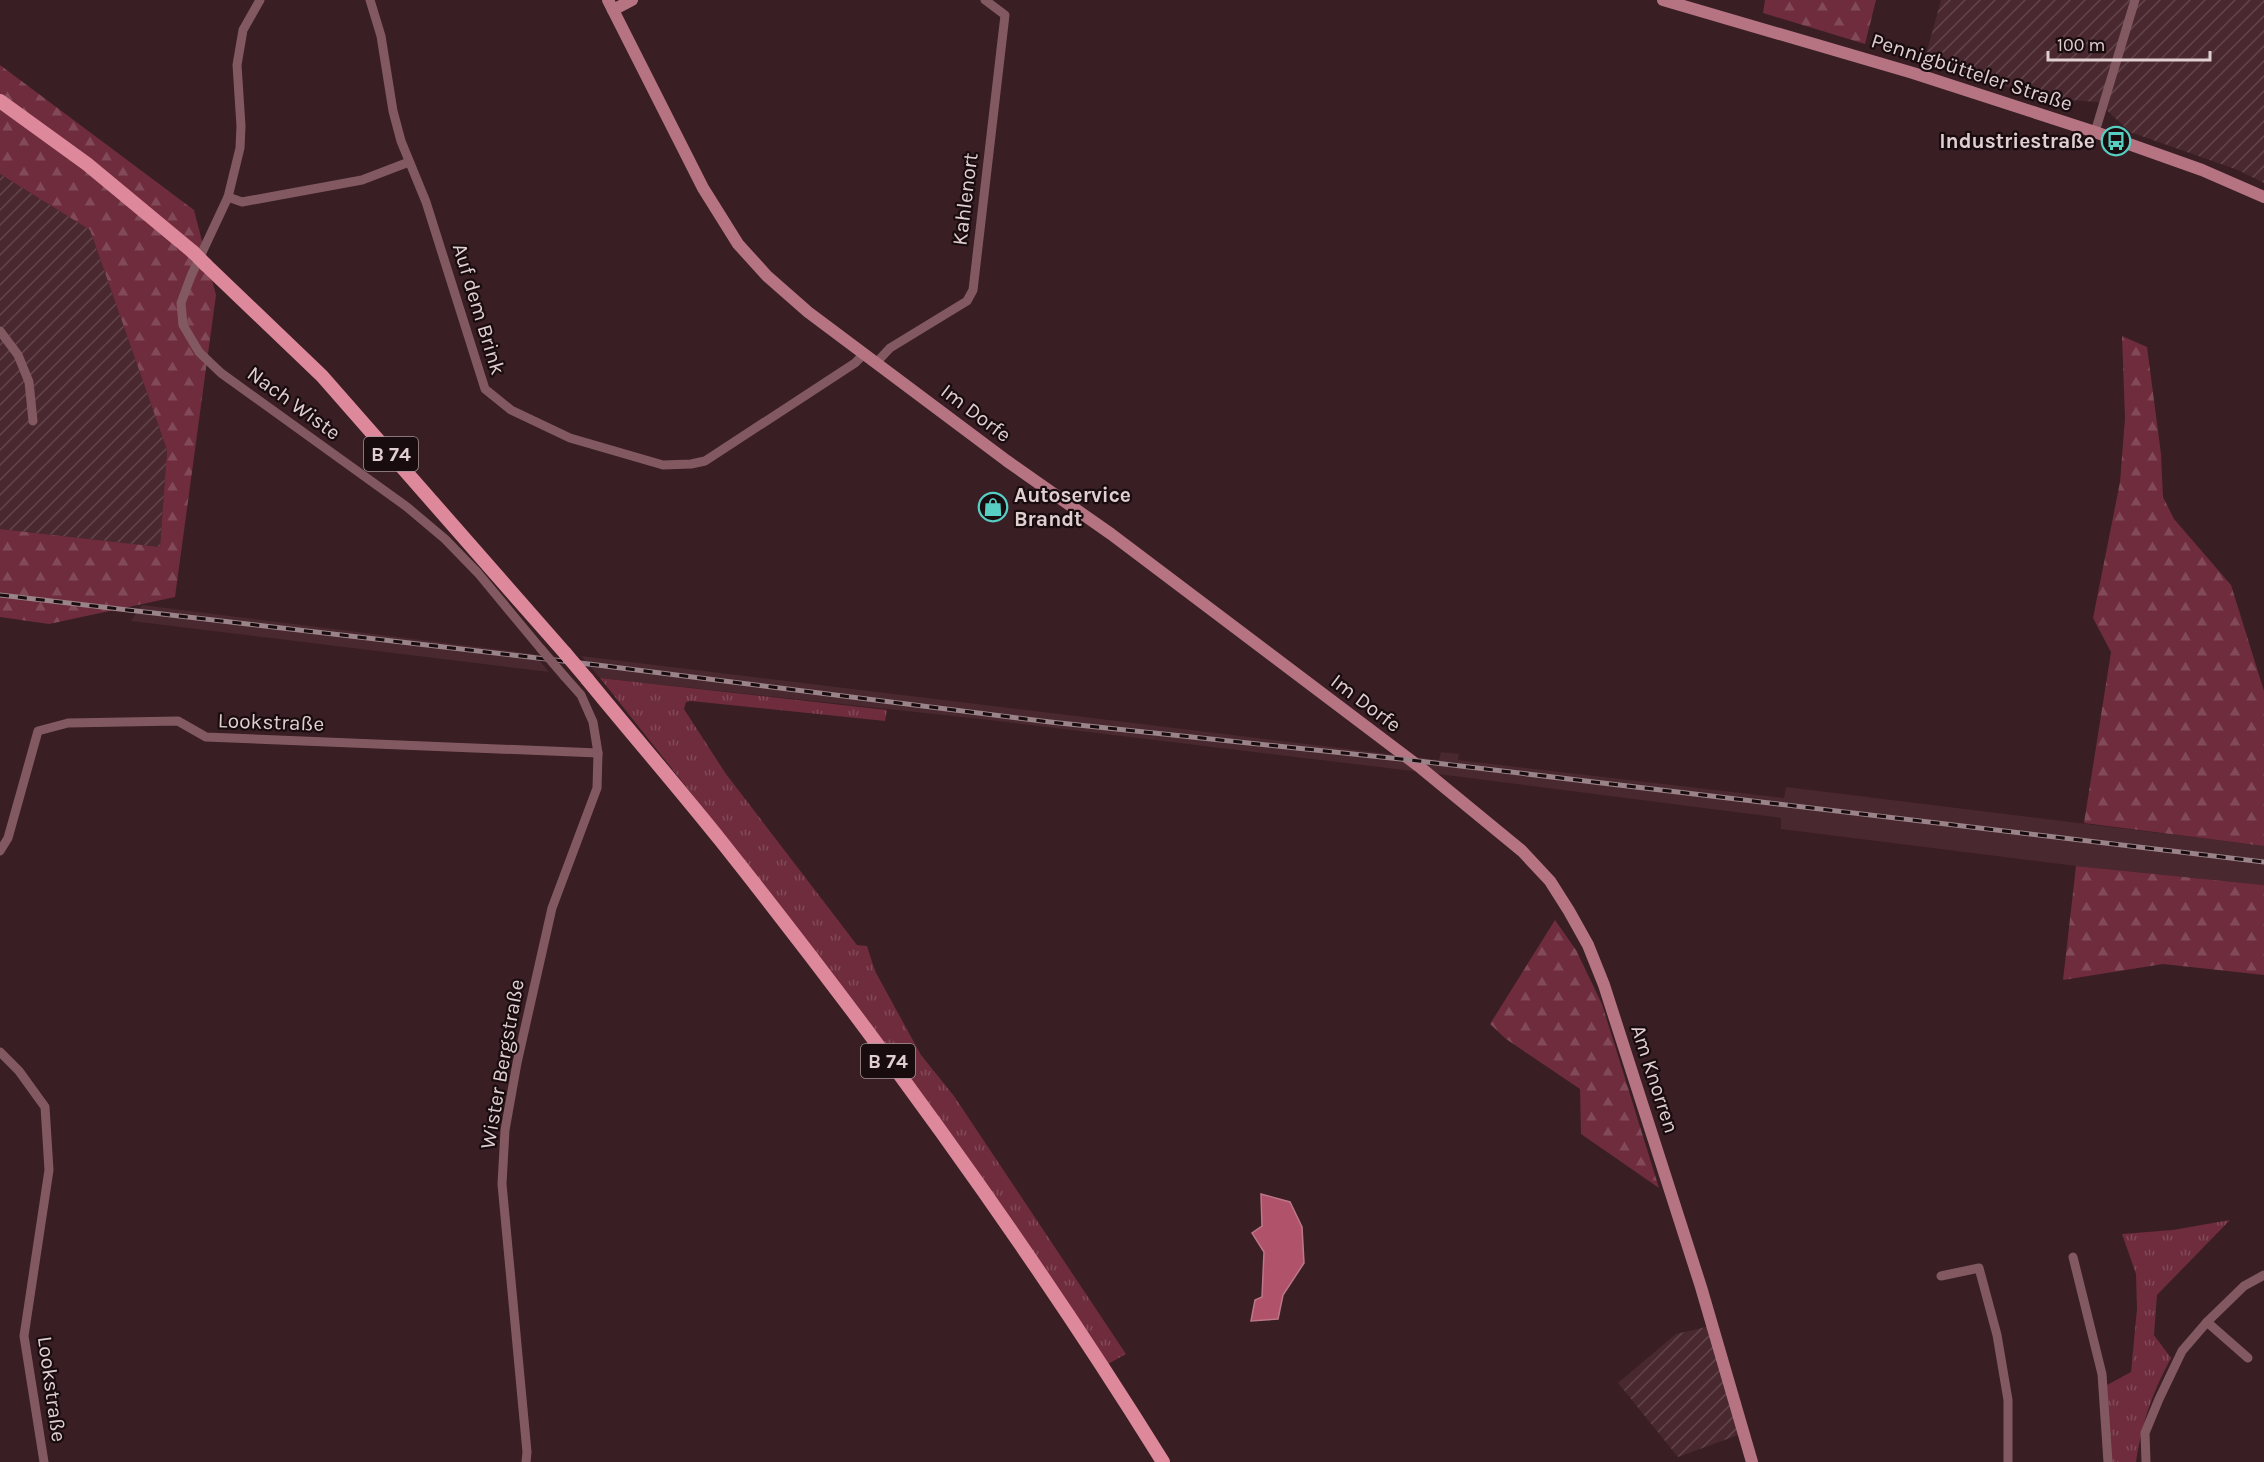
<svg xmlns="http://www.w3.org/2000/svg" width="2264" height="1462" viewBox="0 0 2264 1462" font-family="Karla,sans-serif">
	<defs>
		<pattern id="industrial-furrows" width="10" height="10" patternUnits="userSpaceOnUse" patternTransform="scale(1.5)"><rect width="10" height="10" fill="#49282f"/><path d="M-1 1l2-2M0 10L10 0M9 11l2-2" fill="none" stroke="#63464c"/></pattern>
		<pattern id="grass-tufts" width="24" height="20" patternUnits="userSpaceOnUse" patternTransform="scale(1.5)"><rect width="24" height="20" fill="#6e2c3d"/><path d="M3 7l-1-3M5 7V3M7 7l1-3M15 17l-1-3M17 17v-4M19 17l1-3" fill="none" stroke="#824958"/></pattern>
		<pattern id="forest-firs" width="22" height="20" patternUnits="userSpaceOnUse" patternTransform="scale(1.5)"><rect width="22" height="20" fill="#6e2c3d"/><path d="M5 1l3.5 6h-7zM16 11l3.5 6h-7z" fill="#824958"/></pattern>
	</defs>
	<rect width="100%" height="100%" fill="#391e24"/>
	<!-- built -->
	<g fill="#49282f">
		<polygon points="142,605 534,654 549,672 131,621"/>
		<polygon points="581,656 1439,760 1441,752 1459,754 1458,760 1784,798 1786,787 2264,846 2264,885 2076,866 1781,829 1781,818 1462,777 980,719 600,678"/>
	</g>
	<!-- industrial -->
	<g fill="url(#industrial-furrows)">
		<polygon points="1941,0 2264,0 2264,183 2238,170 2130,132 2098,102 2043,98 1924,62"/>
		<polygon points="0,174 90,230 167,450 160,547 0,529"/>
		<polygon points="1710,1326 1741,1434 1678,1457 1618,1383 1676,1334"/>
	</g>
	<!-- grass -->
	<g fill="url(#grass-tufts)">
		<polygon points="600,678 887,710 885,721 691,701 686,702 684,709 726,774 857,945 867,946 875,971 921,1055 954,1096 1126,1354 1108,1364 993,1195 734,847"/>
		<path d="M2230,1220l-73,75 -3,40 17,23c-20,38 -28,62 -35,104h-25l-4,-77 24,-13 6,-63 -1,-35 -14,-40 51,-4z"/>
	</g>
	<!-- forest -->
	<g fill="url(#forest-firs)">
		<polygon points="1765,0 1876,0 1865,44 1763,13"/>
		<polygon points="0,65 194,210 216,295 175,597 49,624 0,617 0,529 160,547 167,450 90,230 0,174"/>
		<polygon points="2122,336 2147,347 2161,454 2163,497 2174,519 2231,585 2264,691 2264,846 2084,823 2111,652 2093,618 2120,482 2125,418"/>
		<polygon points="2076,866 2264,885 2264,975 2163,964 2063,980"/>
		<polygon points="1555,920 1576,950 1602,1004 1659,1188 1581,1134 1580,1089 1506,1039 1490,1024"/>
	</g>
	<!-- water -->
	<polygon fill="#b05269" stroke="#be7788" stroke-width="1.5" points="1261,1194 1290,1202 1302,1227 1304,1263 1283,1295 1278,1319 1251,1321 1255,1300 1262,1297 1264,1252 1252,1233 1262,1226"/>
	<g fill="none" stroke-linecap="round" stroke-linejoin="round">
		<!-- street -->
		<g stroke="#835961" stroke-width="9">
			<polyline points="260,0 243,30 237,65 241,126 240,148 228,197 191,276 181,303 183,325 199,352 221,373 407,507 445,539 478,573 541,649"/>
			<polyline points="370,0 381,36 393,111 401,141 426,202 485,389 511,410 570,438 663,465 691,464 705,461 855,363 864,354"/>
			<polyline points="2095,132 2135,0"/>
			<polyline points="228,197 242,202 362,180 409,162"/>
			<polyline points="0,331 18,355 29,382 33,421"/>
			<polyline points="876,363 890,348 967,301 973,290 1005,15 985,0"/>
			<polyline points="0,851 8,838 38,731 68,723 178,721 206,737 598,753"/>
			<polyline points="0,1052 19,1071 45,1107 49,1170 24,1336 44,1462"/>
			<polyline points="2073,1257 2102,1374 2108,1462"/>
			<polyline points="1941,1276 1979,1268 1997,1335 2008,1400 2008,1462"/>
			<polyline points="2207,1322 2248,1358"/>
			<polyline points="526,1462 527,1452 502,1184 505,1130 517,1063 552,908 597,788 598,753 593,722 581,695 565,677"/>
			<polyline points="2146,1462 2145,1433 2159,1399 2182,1351 2207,1322 2244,1286 2264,1275"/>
		</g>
		<!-- secondary -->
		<g stroke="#b67482" stroke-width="12">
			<polyline points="608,0 703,188 738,244 767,276 808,312 1007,461 1111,534 1421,768 1522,851 1550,881 1569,911 1588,945 1604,985 1701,1287 1752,1462"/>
			<polyline points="1663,0 1913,73 2095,132 2202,170 2264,197"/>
			<polyline points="613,10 632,0"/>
		</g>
		<!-- primary -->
		<g stroke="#de899b" stroke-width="14">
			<polyline points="0,101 87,164 193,252"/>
			<polyline points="206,265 322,376 565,653"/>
			<path d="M587,679c44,54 90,107 134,162 158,199 308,405 442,621"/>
		</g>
		<!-- rail casing -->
		<g stroke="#9a8489" stroke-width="5">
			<polyline id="rail" points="0,595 597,665 1050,722 1410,760 2264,862"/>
		</g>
		<!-- rail -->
		<use href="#rail" stroke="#180c0f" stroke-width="3" stroke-dasharray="9" stroke-linecap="butt"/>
		<!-- street-bridge -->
		<polyline stroke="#835961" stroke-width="9" points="541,649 565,677"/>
		<!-- primary-bridge -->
		<g stroke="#de899b" stroke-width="14">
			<polyline points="193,252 206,265"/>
			<polyline points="565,653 587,679"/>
		</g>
	</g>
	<!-- icons -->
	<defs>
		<g id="bus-ring" transform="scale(1.5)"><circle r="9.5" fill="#180c0f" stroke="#57cec2" stroke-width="1.5"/><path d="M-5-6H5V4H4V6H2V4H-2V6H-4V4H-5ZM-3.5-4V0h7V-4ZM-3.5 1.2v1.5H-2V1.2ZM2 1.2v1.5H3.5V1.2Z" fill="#57cec2"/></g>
		<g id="shop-ring" transform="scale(1.5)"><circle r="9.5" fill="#180c0f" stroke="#57cec2" stroke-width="1.5"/><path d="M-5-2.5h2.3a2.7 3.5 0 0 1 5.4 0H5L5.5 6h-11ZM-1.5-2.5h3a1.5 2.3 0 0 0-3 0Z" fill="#57cec2"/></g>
	</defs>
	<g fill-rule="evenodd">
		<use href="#bus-ring" x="2116" y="141"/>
		<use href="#shop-ring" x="993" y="507"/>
	</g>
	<g text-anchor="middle" stroke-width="4.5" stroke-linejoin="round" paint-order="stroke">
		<!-- shield labels -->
		<g fill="#180c0f" stroke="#a49497" stroke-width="1.5">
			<rect x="364" y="437" width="54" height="34" rx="4.5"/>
			<rect x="861" y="1044" width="54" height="34" rx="4.5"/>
		</g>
		<g font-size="20" font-weight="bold" fill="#e0ced1">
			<text x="391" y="461">B 74</text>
			<text x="888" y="1068">B 74</text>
		</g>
		<!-- street labels -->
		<g font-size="21" fill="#e0ced1" stroke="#180c0f">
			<text transform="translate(1972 72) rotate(18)" y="7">Pennigbütteler Straße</text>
			<text transform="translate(965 199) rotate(-83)" y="7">Kahlenort</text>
			<text transform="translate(479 309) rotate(73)" y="7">Auf dem Brink</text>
			<text transform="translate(294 403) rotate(36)" y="7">Nach Wiste</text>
			<text transform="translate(976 413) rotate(37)" y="7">Im Dorfe</text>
			<text transform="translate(1366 703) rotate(37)" y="7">Im Dorfe</text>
			<text transform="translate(271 722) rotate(2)" y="7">Lookstraße</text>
			<text transform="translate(502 1064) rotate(-80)" y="7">Wister Bergstraße</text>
			<text transform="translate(1655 1079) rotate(72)" y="7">Am Knorren</text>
			<text transform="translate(52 1389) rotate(82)" y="7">Lookstraße</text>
		</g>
		<!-- poi labels -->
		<g font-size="21" font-weight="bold" fill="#e0ced1" stroke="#180c0f" text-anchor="end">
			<text x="2095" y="148">Industriestraße</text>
			<text x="1014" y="502" text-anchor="start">Autoservice<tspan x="1014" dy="24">Brandt</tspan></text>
		</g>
	</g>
	<!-- scale -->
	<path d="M2048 51v9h162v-9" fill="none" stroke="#e0ced1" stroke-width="3"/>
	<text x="2057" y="51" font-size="18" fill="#e0ced1" stroke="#180c0f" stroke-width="4.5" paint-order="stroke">100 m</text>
</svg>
